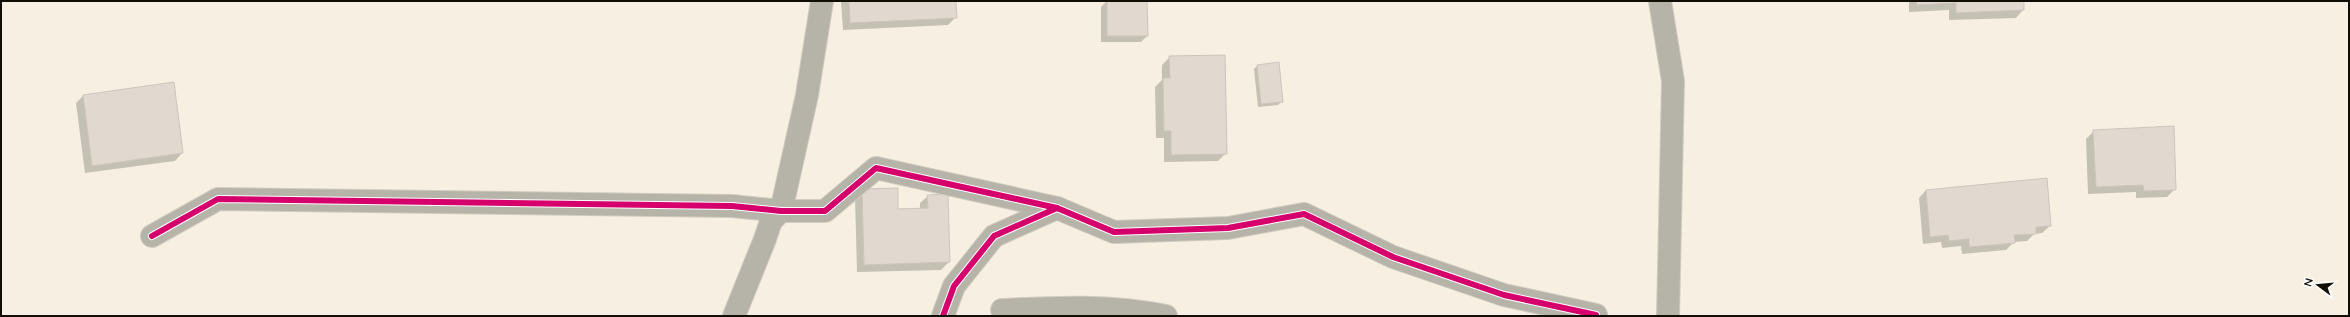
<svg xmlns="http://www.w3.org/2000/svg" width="2350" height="317" viewBox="0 0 2350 317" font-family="Quicksand,sans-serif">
	<rect width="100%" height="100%" fill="#f7f0e2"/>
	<!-- shadow -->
	<g fill="#0003">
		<polygon points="841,1 955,1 956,17 948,25 843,30"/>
		<polygon points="1107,1 1146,1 1147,36 1141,42 1101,42 1101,7"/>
		<polygon points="1909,1 2023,1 2023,10 2016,18 1949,20 1949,10 1909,12"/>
		<polygon points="1170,57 1226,153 1218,161 1164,162 1164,138 1156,138 1155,87 1162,80 1162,65"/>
		<polygon points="1258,65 1282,101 1278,105 1258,107 1254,69"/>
		<polygon points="173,84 182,153 175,161 85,173 76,103 83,96"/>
		<polygon points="2094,131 2175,189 2167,197 2136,198 2136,192 2088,194 2086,139"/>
		<polygon points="863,190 897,210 920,209 920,203 928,196 947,195 949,262 941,270 857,272 855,198"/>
		<polygon points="1926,190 2050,226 2042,233 2034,234 2027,241 2014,242 2006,250 1962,254 1961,246 1942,248 1941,242 1923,244 1919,198"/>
	</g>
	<!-- building -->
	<g fill="#e1d9cf" stroke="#cdc5bc">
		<polygon points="849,1 956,1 957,18 850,23"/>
		<polygon points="1107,1 1147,1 1148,36 1107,36"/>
		<polygon points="1916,1 2024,1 2024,10 1956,13 1956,3 1917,5"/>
		<polygon points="1225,55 1227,154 1171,155 1171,131 1164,131 1163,78 1170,78 1169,56"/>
		<polygon points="1279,62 1283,102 1261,104 1257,65"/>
		<polygon points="174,82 183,153 92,166 83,95"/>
		<polygon points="2174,126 2176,190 2144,191 2143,185 2096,187 2093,130"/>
		<polygon points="2047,178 2051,226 2036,227 2036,234 2014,235 2015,243 1969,247 1969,239 1949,241 1948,235 1930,237 1926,190"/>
		<polygon points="898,188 898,209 928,208 927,195 948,194 950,262 864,265 862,189"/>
	</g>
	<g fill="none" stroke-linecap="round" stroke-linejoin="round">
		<!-- minor casing -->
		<g stroke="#d1cbc0" stroke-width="24">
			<g id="minor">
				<polyline points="1660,1 1673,81 1668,316"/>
				<polyline points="152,236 218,199 732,206 781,211 825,211 876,168 1057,208"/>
				<path d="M1002,310c55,-3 110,-5 164,6"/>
				<polyline points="734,316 765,239 771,221 781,211 807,95 822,1"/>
				<polyline points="943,316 954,286 994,236 1057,208 1114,232 1228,228 1304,214 1393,257 1504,295 1596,315"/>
			</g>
		</g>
		<!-- minor -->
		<use href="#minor" stroke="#b6b3a9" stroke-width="22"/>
		<!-- cycleway casing -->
		<g stroke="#fff" stroke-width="8">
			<g id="cycleway">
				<polyline points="152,236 218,199 732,206 781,211 825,211 876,168 1057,208"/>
				<polyline points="943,316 954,286 994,236 1057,208 1114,232 1228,228 1304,214 1393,257 1504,295 1596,315"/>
			</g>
		</g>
		<!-- cycleway -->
		<use href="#cycleway" stroke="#d6006c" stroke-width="6"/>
	</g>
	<!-- border -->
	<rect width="2350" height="317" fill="none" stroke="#110e06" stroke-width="4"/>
	<!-- north arrow -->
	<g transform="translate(2318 285) rotate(286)" stroke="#ffffff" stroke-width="3" paint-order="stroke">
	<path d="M0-3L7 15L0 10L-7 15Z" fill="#110e06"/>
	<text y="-6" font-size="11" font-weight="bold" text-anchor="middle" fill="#110e06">N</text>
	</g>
</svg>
